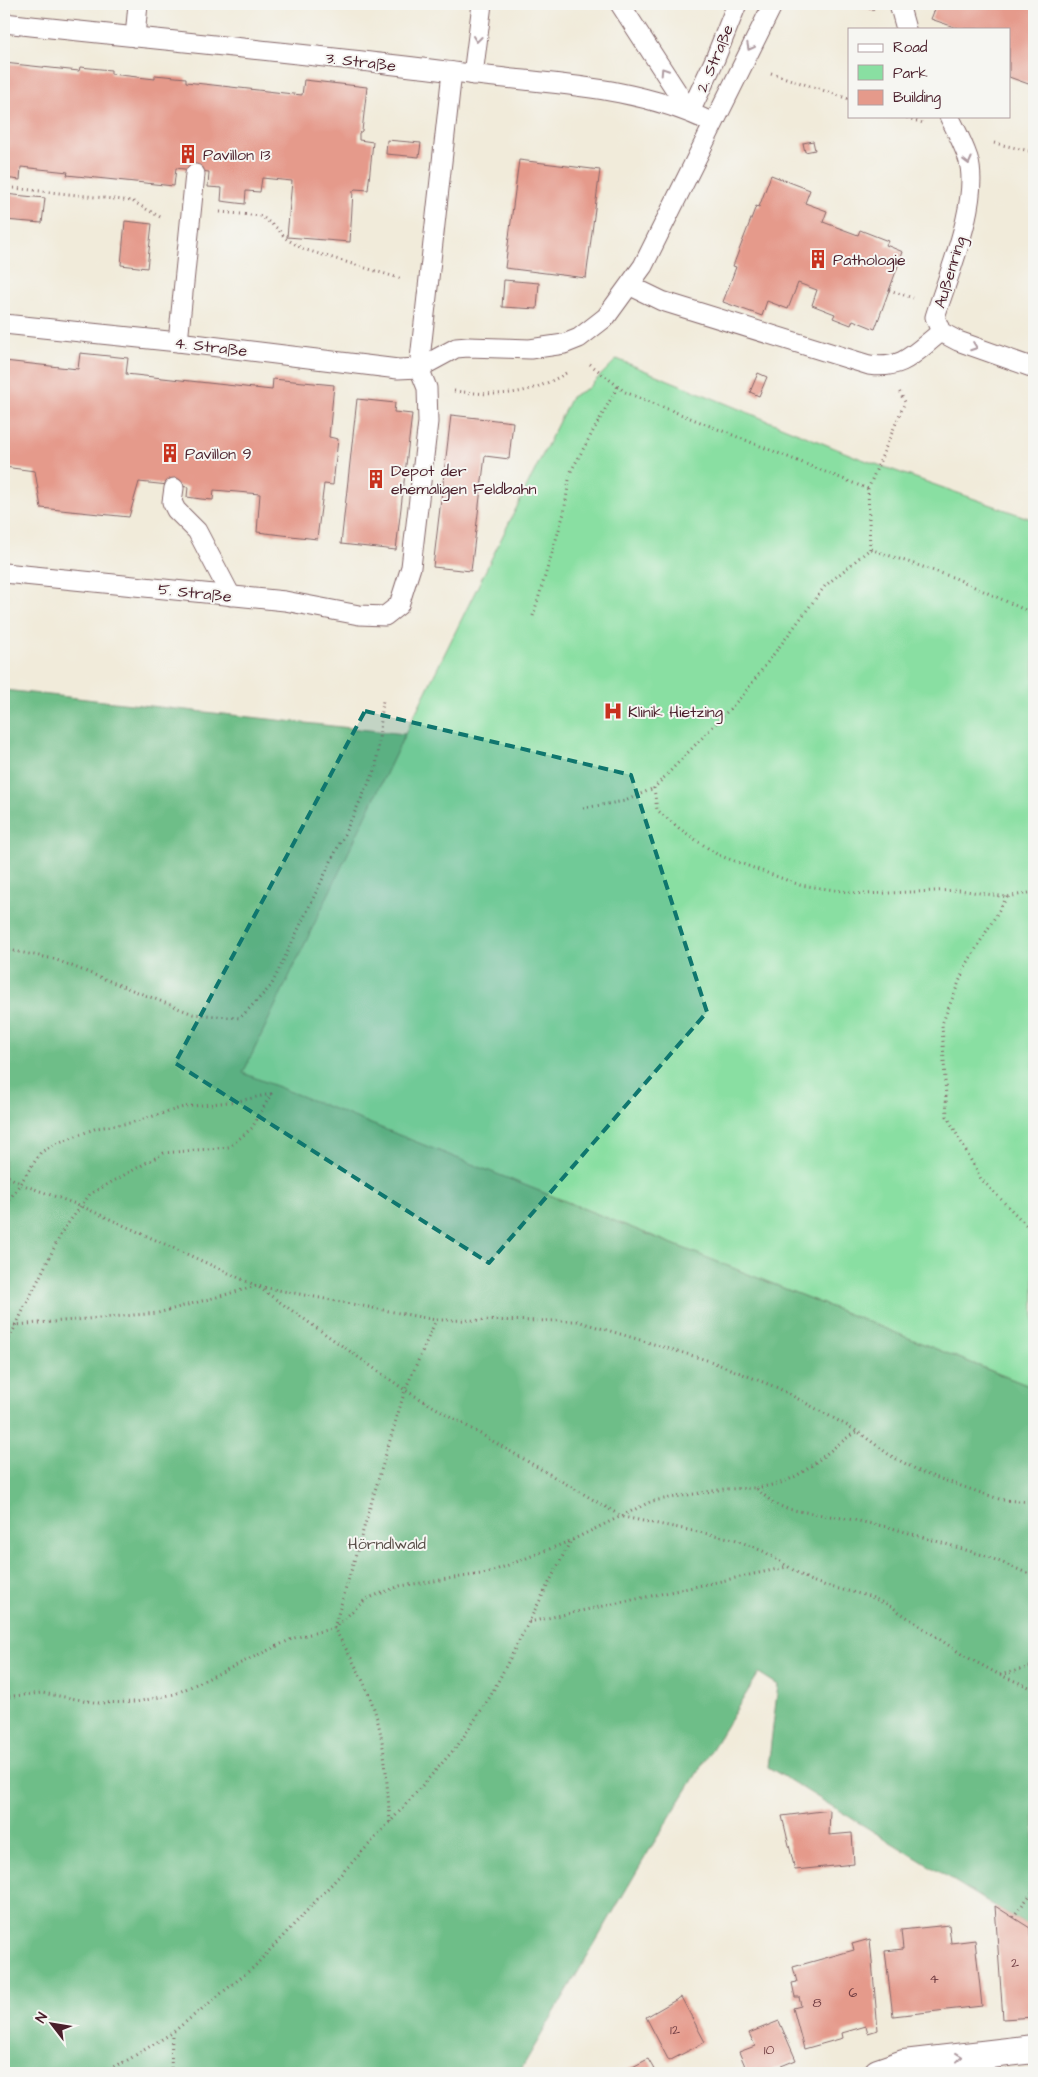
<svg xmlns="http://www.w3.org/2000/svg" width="1038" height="2077" viewBox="0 0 1038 2077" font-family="'Architects Daughter',sans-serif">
	<rect width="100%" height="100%" fill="#f6f6f2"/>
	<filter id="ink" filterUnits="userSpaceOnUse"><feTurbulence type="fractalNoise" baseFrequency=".02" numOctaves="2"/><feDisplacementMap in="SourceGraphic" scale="10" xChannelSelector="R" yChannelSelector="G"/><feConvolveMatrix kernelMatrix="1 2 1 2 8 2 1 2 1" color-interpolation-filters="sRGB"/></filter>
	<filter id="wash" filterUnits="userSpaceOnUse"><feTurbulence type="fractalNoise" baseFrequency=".0096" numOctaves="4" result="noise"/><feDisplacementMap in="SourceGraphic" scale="20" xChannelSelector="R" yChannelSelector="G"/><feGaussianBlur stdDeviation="1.12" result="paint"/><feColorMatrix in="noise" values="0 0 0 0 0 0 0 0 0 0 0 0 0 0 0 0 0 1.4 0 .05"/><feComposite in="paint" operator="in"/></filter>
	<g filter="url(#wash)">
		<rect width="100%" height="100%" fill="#f1ebda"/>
		<!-- green -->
		<polygon fill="#89dfa2" stroke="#6a7f66" points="617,359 859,458 1034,520 1034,1388 243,1073 405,734 571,397 588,388"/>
		<!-- forest -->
		<polygon fill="#6ebe88" stroke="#5c6e5a" points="4,690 405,734 243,1073 1034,1388 1034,1930 768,1767 778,1685 759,1673 647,1854 519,2073 4,2073"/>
		<g id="blocks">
			<!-- building -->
			<g fill="#e59a8b">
				<polygon points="856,4 876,4 873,10"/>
				<polygon points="937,4 1034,4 1034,86 1009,77 1009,29 960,29 931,19"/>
				<polygon points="4,63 79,71 80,67 111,70 111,74 155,79 155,75 186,78 186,82 302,95 304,80 367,87 362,131 359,133 359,140 373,142 368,190 355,189 353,191 350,242 287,237 292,181 262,178 260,192 246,191 245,204 221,201 222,188 208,187 209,172 176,168 174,186 67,175 68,172 21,167 20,180 4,178"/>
				<polygon points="387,140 421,143 419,157 386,154"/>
				<polygon points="813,141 815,150 805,152 803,143"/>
				<polygon points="519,160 600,170 586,278 505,268"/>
				<polygon points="771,175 810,190 805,203 827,211 823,222 858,235 860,230 888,241 886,245 903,252 875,329 853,320 851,325 833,318 835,314 812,305 817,290 798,283 788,309 767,301 762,316 723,302 736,267 733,266 756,206 759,207"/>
				<polygon points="4,194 45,198 42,223 4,220"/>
				<polygon points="125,221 152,224 147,268 121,265"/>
				<polygon points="504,280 539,283 537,309 502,307"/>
				<polygon points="80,353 128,358 126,374 272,390 273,379 334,385 329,437 338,439 333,485 324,484 317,539 257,532 260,494 214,490 213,500 201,499 187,497 188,487 139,482 129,517 41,508 35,471 4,467 4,361 78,369"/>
				<polygon points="758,373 767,377 759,396 750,392"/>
				<polygon points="357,399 395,403 394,412 412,414 396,550 341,544"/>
				<polygon points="451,415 513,422 509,459 485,456 471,571 433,567"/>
				<polygon points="830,1810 829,1835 852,1833 854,1864 795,1870 782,1816"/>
				<polygon points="995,1906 1030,1928 1034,2017 1003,2019"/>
				<polygon points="949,1925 951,1943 975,1940 982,2006 893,2016 885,1951 903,1949 901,1930"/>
				<polygon points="870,1939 878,2030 868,2033 866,2026 842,2033 843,2038 804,2049 793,2008 801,2006 799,1997 795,1997 792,1983 797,1982 793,1967 854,1950 852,1944"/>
				<polygon points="681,1997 705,2042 669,2061 646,2017"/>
				<polygon points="779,2021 796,2060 764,2073 748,2073 739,2052 755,2046 749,2033"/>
				<polygon points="648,2059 656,2073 621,2073"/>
			</g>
		</g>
	</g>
	<g filter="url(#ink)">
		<use href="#blocks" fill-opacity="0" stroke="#846668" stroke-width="1"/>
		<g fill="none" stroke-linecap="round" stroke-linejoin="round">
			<!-- service casing -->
			<g stroke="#846668" stroke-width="21">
				<g id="service">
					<polyline points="620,4 690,112"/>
					<polyline points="899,4 906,29"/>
					<path d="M4,23c155,17 311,31 466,51 85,11 165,11 243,49"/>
					<polyline points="135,37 138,4"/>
					<polyline points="473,75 482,4"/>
					<polyline points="690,112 715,59 737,4"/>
					<path d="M949,116c7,14 14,27 19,42 13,41 -20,117 -33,159l6,15 17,9 76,27"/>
					<path d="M631,286l31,15 207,64c35,5 46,-13 72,-33"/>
					<polyline points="4,324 178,342 398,369 419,368 456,348 468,347 530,349 564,344 579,338 606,317 643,266 773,4"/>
					<polyline points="178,342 195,174"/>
					<polyline points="174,488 172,502 176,510 197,531 231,596"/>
					<polyline points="4,573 285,601 359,615 385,616 399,605 411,567 428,422 427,388 419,368 452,72"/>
				</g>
			</g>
			<!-- minor casing -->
			<g stroke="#846668" stroke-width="30">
				<polyline id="minor" points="878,2073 904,2064 1034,2049"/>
			</g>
			<!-- path -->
			<g stroke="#846668" stroke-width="3" stroke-dasharray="1 4" stroke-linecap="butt">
				<polyline points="771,73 849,99"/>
				<polyline points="902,116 923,123"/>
				<polyline points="994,143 1034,152"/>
				<polyline points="4,187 132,201 162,218"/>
				<polyline points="220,212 261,216 278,229 285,238 303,249 402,279"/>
				<polyline points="889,290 913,298"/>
				<polyline points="590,364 625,392 868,489"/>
				<path d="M454,391c45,5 72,6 112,-18"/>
				<polyline points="870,549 868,489 905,402 899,391"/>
				<polyline points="1034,614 955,578 870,549 825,586 743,695 654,788 657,810 680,829 718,855 800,885 863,894 959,890 1007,897 1034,892"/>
				<polyline points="533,616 564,513 570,473 618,386"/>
				<polyline points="583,808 625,801 654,788"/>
				<polyline points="1007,897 965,967 942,1024 947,1116 981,1179 1034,1233"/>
				<polyline points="4,949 54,959 193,1014 240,1018 271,986 376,768 383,701"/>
				<polyline points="4,1174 21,1184 81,1206 257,1286 436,1320 577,1321 710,1361 778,1388 857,1431 891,1456 923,1473 1002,1500 1034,1502"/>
				<polyline points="4,1208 41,1152 57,1143 97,1128 130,1123 184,1107 238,1101 271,1094 252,1128 229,1147 164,1153 90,1194 63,1230 4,1349"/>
				<polyline points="4,1324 15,1325 158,1313 257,1286 405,1390 436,1320"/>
				<path d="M756,1488c9,-2 19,-3 27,-6 27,-10 48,-35 73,-50"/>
				<polyline points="529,1622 787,1567"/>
				<polyline points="1000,1675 1034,1666"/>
				<polyline points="4,1697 42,1693 99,1703 136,1702 175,1694 294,1638 334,1628 366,1599 400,1586 488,1573 570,1541 652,1501 724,1489 756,1488 773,1503 787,1509 854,1520 892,1528 986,1556 1034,1576"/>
				<path d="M390,1822c-3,-35 -4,-73 -14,-107 -9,-31 -26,-59 -42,-87l71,-238 218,127 111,22 31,13 44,28 17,6 43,10 23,11 71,48 37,20 34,14"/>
				<polyline points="1013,1917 1034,1890"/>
				<polyline points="100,2073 126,2061 172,2033 254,1967 390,1822 458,1745 490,1697 570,1542"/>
				<polyline points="171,2073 172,2034"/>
			</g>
			<!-- service -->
			<use href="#service" stroke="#fff" stroke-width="19"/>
			<!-- minor -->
			<use href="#minor" stroke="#fff" stroke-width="28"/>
		</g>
		<!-- one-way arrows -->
		<defs><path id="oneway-chevron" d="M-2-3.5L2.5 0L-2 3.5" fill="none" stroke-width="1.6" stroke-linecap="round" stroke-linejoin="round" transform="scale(1.25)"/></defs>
		<g stroke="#ae9aa0">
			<use href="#oneway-chevron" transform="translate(477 39) rotate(97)"/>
			<use href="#oneway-chevron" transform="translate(750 47) rotate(118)"/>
			<use href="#oneway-chevron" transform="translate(664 71) rotate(-123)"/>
			<use href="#oneway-chevron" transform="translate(968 161) rotate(76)"/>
			<use href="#oneway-chevron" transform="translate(974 347) rotate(20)"/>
			<use href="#oneway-chevron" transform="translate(959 2057) rotate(-6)"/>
		</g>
	</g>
	<!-- marked area -->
	<path fill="#0f766e" fill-opacity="0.2" stroke="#0f766e" stroke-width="4" stroke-dasharray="10 6" stroke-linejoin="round" d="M365,711l266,64 76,237 -218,251 -314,-200z"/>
	<!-- icons -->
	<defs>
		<g id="building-bare" transform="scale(1.5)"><path d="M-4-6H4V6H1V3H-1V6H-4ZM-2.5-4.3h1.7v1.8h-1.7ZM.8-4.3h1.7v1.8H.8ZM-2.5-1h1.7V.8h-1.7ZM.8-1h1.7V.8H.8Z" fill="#c8321e" stroke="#f6f6f2" stroke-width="2.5" paint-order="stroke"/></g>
		<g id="hospital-bare" transform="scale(1.5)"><path d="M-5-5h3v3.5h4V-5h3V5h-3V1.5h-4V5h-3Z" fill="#c8321e" stroke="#f6f6f2" stroke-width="2.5" paint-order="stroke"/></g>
	</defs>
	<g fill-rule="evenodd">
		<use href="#building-bare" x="188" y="154"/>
		<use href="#building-bare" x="818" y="259"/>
		<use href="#building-bare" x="170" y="453"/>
		<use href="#building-bare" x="376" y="479"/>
		<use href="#hospital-bare" x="613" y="711"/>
	</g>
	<g text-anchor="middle" stroke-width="4" stroke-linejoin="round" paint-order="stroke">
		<!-- number labels -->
		<g font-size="14" fill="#713e43">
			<text x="1015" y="1967">2</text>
			<text x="934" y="1983">4</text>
			<text x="853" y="1997">6</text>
			<text x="817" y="2007">8</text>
			<text x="675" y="2034">12</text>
			<text x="769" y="2054">10</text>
		</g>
		<!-- street labels -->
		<g font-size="16" fill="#4a1f2b" stroke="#f6f6f2">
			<text transform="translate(714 58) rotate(-67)" y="6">2. Straße</text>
			<text transform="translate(361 61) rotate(7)" y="6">3. Straße</text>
			<text transform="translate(949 272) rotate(-73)" y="6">Außenring</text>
			<text transform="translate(211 346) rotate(7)" y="6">4. Straße</text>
			<text transform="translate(195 592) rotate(6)" y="6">5. Straße</text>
		</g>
		<!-- poi labels -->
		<g font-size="16" fill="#4a1f2b" stroke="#f6f6f2" text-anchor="start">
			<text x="203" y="160">Pavillon 13</text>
			<text x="833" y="265">Pathologie</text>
			<text x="185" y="459">Pavillon 9</text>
			<text x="391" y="476">Depot der<tspan x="391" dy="18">ehemaligen Feldbahn</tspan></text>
			<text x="628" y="717">Klinik Hietzing</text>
		</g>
		<!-- park labels -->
		<g font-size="16" fill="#5a4f49" stroke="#f6f6f2">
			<text x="387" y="1549">Hörndlwald</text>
		</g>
	</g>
	<!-- margin -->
	<rect width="1038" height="2077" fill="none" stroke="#f6f6f2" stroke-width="20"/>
	<!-- legend -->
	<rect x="848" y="28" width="162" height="90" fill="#f6f6f2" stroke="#b1a0a2"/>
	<rect x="858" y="44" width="25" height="8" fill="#ffffff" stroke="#b1a0a2"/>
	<text x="893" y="52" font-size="15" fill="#4a1f2b">Road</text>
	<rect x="858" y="65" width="25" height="15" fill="#89dfa2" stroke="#b1a0a2"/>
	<text x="893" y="78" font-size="15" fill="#4a1f2b">Park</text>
	<rect x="858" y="90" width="25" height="15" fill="#e59a8b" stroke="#b1a0a2"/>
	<text x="893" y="102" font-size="15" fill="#4a1f2b">Building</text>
	<!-- north arrow -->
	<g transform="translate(52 2024) rotate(301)" stroke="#f6f6f2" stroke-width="4" paint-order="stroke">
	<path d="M0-4L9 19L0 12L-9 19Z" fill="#4a1f2b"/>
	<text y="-8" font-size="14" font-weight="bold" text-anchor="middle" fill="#4a1f2b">N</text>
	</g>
</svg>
